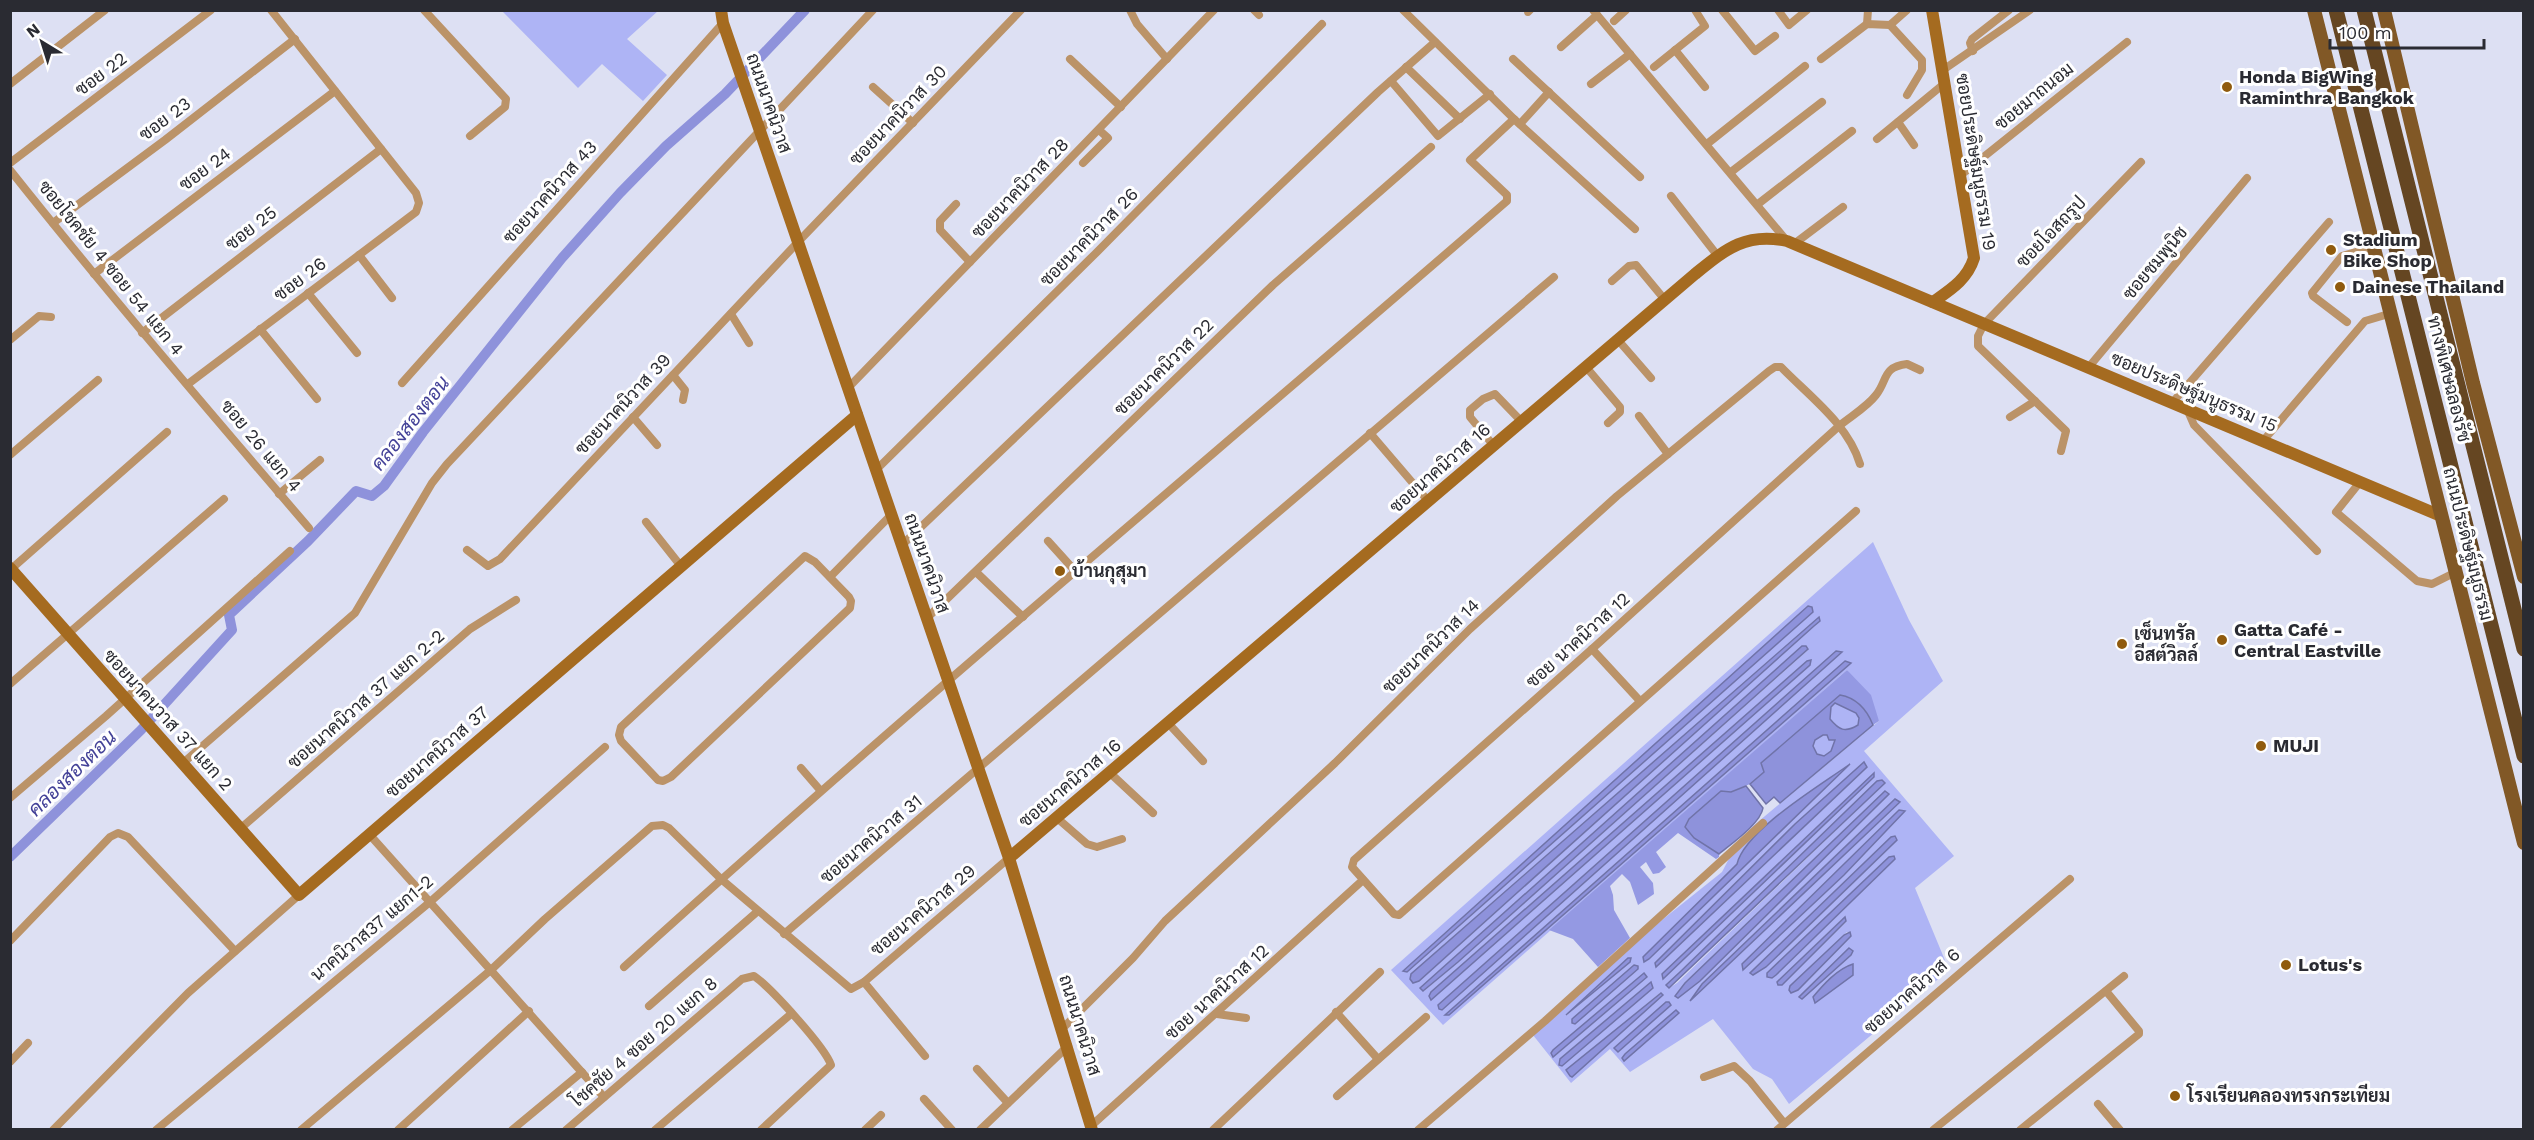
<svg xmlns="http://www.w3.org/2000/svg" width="2534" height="1140" viewBox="0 0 2534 1140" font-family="'Work Sans',Sarabun,sans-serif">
	<rect width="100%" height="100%" fill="#dde0f3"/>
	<!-- green -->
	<g fill="#aeb4f5" fill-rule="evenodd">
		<polygon points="502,11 658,11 627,39 667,75 643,101 602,64 578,88"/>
		<path d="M1873,542l36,78 34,61 -79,70 90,105 -39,32 34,82 -160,134 -17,-25 -19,-10 -40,-50 -83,53 -20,-23 -39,34 -38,-48 104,-95 85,-68 12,-23 19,-23 126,-105 -32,-51 -404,355 -52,-55zM1813,612l-406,360h-4zM1819,617l-5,9 -395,355 -6,2 -2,-9zM1802,646h4l2,4 -350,312 -34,29 -3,-3zM1836,651l5,1 -402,357 -1,-4zM1807,661h4l-1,4 -379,335v-8zM1867,767l-211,200 -1,-4 140,-139zM1845,768l-196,191 88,-95c8,-35 79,-75 108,-96zM1874,774v3l-211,201zM1877,781l7,3 -207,199 -8,5 -2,-3zM1885,791l3,3 -187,186 -23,17 -2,-1 9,-13zM1895,799l4,3 -208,198 11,-16zM1895,836l2,4 -59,57 -88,76 141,-136zM1889,857l6,2 -119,116 -4,3 -5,-1v-4zM1842,919l4,3 -57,56 -7,7h-4l-1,-3zM1847,932l4,4 -53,54 -4,2 -5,-2 1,-4zM1628,958l2,4 -63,53v-1zM1634,965l4,1v3l-63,55 -3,-1v-4zM1647,977l-91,78 -3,1 -2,-3 2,-3 83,-70zM1650,983l2,5 -90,78 -3,-1 1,-6zM1660,993l2,3 -90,81 -2,-1 -3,-6z"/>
		<path d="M1835,703l21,10 3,5 -1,7c-12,8 -19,5 -28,-6l1,-12z"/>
		<polygon points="1823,735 1827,735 1835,740 1831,752 1824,756 1817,754 1813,746 1815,740"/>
	</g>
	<!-- forest -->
	<path fill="#9499e3" d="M1847,670l24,25 8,26 -6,4c-6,-15 -16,-27 -33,-30l-76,77 -14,12 -19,8 -37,46 25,16v3l-3,2 -38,-26 -22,19 10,15 -7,6 -6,1 -7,-12 -6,5 13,16 1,11 -16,11 -8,-23 -8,-8 -12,12 3,9 1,15 16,28 -32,29 -25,-28 -24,-9z"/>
	<!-- water -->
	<g fill="#8e92db" stroke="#7073a8" stroke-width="1.5" fill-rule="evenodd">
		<polygon points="1808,606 1812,607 1813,612 1407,972 1403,971"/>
		<polygon points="1819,617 1820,621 1814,626 1419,981 1413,983 1410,979 1411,974"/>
		<polygon points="1802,646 1806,646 1808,649 1458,962 1423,991 1420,988"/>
		<polygon points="1836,651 1842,652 1442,1010 1439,1009 1438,1005"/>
		<polygon points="1811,660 1810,665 1431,1000 1429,996 1431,992 1807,661"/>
		<polygon points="1845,661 1851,663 1449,1015 1445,1015"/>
		<path d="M1840,695c17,3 27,15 33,30l-93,78 -6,-6 -8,7 -16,-20 14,-12 -3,-9zM1835,703l21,10 3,5 -1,7c-13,8 -19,5 -28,-6l1,-12zM1823,735h4l2,5h6l-4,11 -7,5 -7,-2 -4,-8 2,-6z"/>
		<polygon points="1864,762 1867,767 1656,967 1655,963 1795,824"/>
		<path d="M1850,764l-201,195 -5,3 -1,-5 94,-93c8,-34 84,-79 113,-100z"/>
		<polygon points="1874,773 1874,777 1663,979 1662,974"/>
		<polygon points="1882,780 1885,783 1669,988 1666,985 1680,972 1877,781"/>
		<path d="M1746,786l17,22c-2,15 -32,36 -44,46l-25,-16 -9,-11 4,-8 32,-28 10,1z"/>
		<polygon points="1885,791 1889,794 1700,981 1678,998 1675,996 1685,983"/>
		<polygon points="1895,799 1900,802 1690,1001 1702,984"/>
		<polygon points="1899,810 1905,811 1844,875 1743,970 1742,964"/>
		<polygon points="1895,836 1897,840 1766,967 1753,975 1750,973 1891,837"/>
		<polygon points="1894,856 1895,859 1776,975 1772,978 1767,977 1767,973 1889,857"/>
		<polygon points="1845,917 1846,921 1782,985 1778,985 1777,982"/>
		<polygon points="1850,932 1851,936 1798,990 1791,993 1789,990 1790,986 1844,935"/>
		<polygon points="1849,948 1853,951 1851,955 1802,999 1799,997"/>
		<polygon points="1628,958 1631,958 1630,962 1566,1015"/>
		<path d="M1853,964v11l-38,28 -2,-6c10,-12 24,-28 40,-33z"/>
		<polygon points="1634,965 1638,966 1638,969 1575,1024 1572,1023 1572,1019"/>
		<polygon points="1644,973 1647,977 1553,1057 1551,1053 1553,1050"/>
		<polygon points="1651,982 1653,988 1562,1066 1559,1065 1560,1059"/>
		<polygon points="1661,993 1663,995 1572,1077 1570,1076 1566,1070"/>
		<polygon points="1666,1002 1669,1002 1671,1005 1618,1052 1614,1048"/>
		<polygon points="1676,1010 1679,1013 1624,1061 1622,1058 1625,1054"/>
	</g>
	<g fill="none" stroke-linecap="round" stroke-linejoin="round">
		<!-- canal -->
		<polyline stroke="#8e92db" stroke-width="10" points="10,857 141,730 232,630 229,615 232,612 308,541 356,491 372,496 384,486 423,432 562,258 620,193 666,146 725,94 805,10"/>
		<!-- street -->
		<g stroke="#bb9368" stroke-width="8">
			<polyline points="424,10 506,99 505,107 470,136"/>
			<polyline points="1130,10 1137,24 1167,59"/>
			<polyline points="1254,10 1259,15"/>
			<polyline points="1403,10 1514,119 1635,229"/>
			<polyline points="1528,10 1528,12 1530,10"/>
			<polyline points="1593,10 1787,241"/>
			<polyline points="1722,10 1755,51 1775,36"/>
			<polyline points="1778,10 1789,25 1807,10"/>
			<polyline points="1614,21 1626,10"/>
			<polyline points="1867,24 1868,10"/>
			<polyline points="1890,25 1922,60 1922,70 1907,95"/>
			<polyline points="1561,47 1597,15"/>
			<polyline points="1675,50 1705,87"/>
			<polyline points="1973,51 1970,43 1972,39 2009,10"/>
			<polyline points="1070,59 1121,107"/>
			<polyline points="1513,59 1640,177"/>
			<polyline points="1821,59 1867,24 1890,25 1907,10"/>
			<polyline points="1406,67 1460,119"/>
			<polyline points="1654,67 1705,26 1695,10"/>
			<polyline points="1943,70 2030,10"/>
			<polyline points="1391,81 1438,136 1490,94"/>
			<polyline points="10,84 105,10"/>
			<polyline points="1591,84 1630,54"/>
			<polyline points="873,87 913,123"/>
			<polyline points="1898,122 1914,145"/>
			<polyline points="1520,124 1549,92"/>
			<polyline points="1877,139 1945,83"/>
			<polyline points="1707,144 1805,66"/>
			<polyline points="10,163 211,10"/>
			<polyline points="1083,163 1108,138 1099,130"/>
			<path d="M10,170c97,122 198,240 299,358"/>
			<polyline points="1731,172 1822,102"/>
			<polyline points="1961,175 2127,42"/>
			<polyline points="1671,196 1717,255"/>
			<polyline points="956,204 940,221 940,230 970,262"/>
			<polyline points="1758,204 1852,131"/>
			<polyline points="53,223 165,140 295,39"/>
			<polyline points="1794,244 1843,207"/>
			<polyline points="359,255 392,298"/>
			<polyline points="94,274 335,91"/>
			<polyline points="1612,281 1629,266 1636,265 1665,300"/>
			<polyline points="308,293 357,353"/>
			<polyline points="731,314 749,343"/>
			<polyline points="2347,322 2313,296 2312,293 2342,256 2373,247"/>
			<polyline points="260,329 317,399"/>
			<polyline points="142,333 381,149"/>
			<polyline points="10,340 39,316 51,317"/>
			<polyline points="1618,340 1651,378"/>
			<polyline points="1586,367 1620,407 1620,412 1608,423"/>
			<polyline points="2088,368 2247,178"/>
			<polyline points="673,375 685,390 683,400"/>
			<polyline points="402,383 723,23"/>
			<polyline points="188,384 416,212 419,203 416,193 271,10"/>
			<polyline points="848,388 1214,10"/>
			<polyline points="2172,403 2329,222"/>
			<polyline points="2187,409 2194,425 2317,551"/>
			<polyline points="1639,416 1668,454"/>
			<polyline points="633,417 657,445"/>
			<polyline points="2010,417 2035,401"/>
			<polyline points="1370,433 1429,502"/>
			<polyline points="2263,441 2365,321 2392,313"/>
			<polyline points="1494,446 1470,417 1470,410 1483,399 1495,394 1522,422"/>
			<polyline points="2061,451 2066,431 1978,346 1978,336 1984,324 2141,162"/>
			<polyline points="10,455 98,380"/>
			<polyline points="876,470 1095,254 1322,24"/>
			<polyline points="2360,482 2336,512 2417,581 2432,584 2456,572"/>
			<polyline points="279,494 320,460"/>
			<path d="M1856,511l-457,404 -5,-1 -42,-47 2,-7 238,-211 247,-223c12,-10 28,-19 37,-31 12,-15 6,-28 31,-31l13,6"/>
			<polyline points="646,522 680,565"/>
			<polyline points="1048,541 1076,572"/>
			<polyline points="902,545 1378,92 1435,42"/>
			<polyline points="467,550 488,566 500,559 798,242 1021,10"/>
			<polygon points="805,556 815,562 849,597 851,601 850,608 671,777 663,781 658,780 621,741 619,735 621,727"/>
			<polyline points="10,570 167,432"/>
			<polyline points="976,572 1023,617"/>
			<polyline points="830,577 892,514"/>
			<polyline points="927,618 1273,285 1431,147"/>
			<polyline points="1592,649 1640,701"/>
			<polyline points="10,684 224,499"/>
			<polyline points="1168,723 1203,761"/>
			<polyline points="183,763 355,613 432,483 447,464 873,10"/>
			<polyline points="801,768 820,790"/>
			<polyline points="1110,773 1153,813"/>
			<polyline points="10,798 106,716 290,551"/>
			<polyline points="1057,818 1087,844 1097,847 1122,839"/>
			<polyline points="241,828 470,629 516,600"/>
			<polyline points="369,834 604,1097"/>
			<polyline points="784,934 1554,277"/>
			<polyline points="10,941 110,837 118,833 128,837 235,951"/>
			<path d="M624,967c289,-262 589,-511 883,-766v-6l-37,-35 44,-41"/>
			<polyline points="864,982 925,1056"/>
			<polyline points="649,1006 758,911"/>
			<polyline points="1336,1012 1378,1059"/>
			<polyline points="1217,1014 1246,1018"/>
			<path d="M1063,1028l70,-70 32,-37 170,-158 135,-134 147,-133 152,-125 6,-4h6c28,29 67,57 79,97"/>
			<polyline points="10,1062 28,1043"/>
			<polyline points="977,1069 1008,1103"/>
			<polyline points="1704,1077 1734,1066 1750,1081 1784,1123"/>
			<polyline points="1337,1096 1426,1017"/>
			<polyline points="924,1099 952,1130"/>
			<polyline points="2098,1104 2120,1130"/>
			<polyline points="1091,1126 1363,880"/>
			<polyline points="53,1130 188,993 299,895"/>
			<polyline points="156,1130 430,902 605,747"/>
			<polyline points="301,1130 492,969 545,919 652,826 663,825 669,828 721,879 851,989 864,982 1009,858"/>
			<polyline points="398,1130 529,1011"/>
			<polyline points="512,1130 582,1072"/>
			<path d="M566,1130l176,-151 12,-3c16,11 71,71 77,89l-70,65"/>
			<polyline points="655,1130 791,1014"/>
			<polyline points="865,1130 881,1115"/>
			<polyline points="980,1130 1068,1046"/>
			<polyline points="1213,1130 1380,972"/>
			<polyline points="1418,1130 1545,1021 1763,823"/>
			<polyline points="1777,1130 2070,879"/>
			<polyline points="1933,1130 2124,976"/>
			<polyline points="2020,1130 2139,1034 2139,1031 2106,991"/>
		</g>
		<!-- secondary -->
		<g stroke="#a56b20" stroke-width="12">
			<polyline points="721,10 723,23 1009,858 1092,1130"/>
			<path d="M1932,10l42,248c-7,22 -24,32 -41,44"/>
			<polyline points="10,568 299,895 857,415"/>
			<path d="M1009,858l686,-584c31,-25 51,-42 92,-33l654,275"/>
		</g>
		<!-- primary -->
		<g stroke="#815826" stroke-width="14">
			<polyline points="2314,10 2524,843"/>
			<polyline points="2384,10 2473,383 2524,577"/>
		</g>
		<!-- highway -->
		<g stroke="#654622" stroke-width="15">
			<polyline points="2336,10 2524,756"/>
			<polyline points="2364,10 2524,649"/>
		</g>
	</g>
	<!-- markers -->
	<g fill="#905b0e" stroke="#fff" stroke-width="2">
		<circle cx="2227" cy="87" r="6"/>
		<circle cx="2331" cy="250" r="6"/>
		<circle cx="2340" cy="287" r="6"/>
		<circle cx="1060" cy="571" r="6"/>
		<circle cx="2222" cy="640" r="6"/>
		<circle cx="2122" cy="644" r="6"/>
		<circle cx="2261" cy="746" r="6"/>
		<circle cx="2286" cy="965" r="6"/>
		<circle cx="2175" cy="1096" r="6"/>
	</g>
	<g text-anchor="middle" stroke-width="6" stroke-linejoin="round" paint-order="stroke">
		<!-- street labels -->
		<g font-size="18" fill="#2a2b32" stroke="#fff">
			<text transform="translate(101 74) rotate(-37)" y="6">ซอย 22</text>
			<text transform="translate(2034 96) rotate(-39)" y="6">ซอยมาถนอม</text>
			<text transform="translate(769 103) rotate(71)" y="6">ถนนนาคนิวาส</text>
			<text transform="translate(898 115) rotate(-46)" y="6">ซอยนาคนิวาส 30</text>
			<text transform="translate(165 119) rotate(-37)" y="6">ซอย 23</text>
			<text transform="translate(1976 162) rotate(81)" y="6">ซอยประดิษฐ์มนูธรรม 19</text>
			<text transform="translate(205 169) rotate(-37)" y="6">ซอย 24</text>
			<text transform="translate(1020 188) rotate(-46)" y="6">ซอยนาคนิวาส 28</text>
			<text transform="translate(550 192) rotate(-48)" y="6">ซอยนาคนิวาส 43</text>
			<text transform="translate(251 228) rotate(-38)" y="6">ซอย 25</text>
			<text transform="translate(2051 232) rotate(-46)" y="6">ซอยโอสถรูป</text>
			<text transform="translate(1089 237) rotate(-45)" y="6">ซอยนาคนิวาส 26</text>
			<text transform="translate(2155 263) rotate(-50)" y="6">ซอยชมพูนิช</text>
			<text transform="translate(111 268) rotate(51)" y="6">ซอยโชคชัย 4 ซอย 54 แยก 4</text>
			<text transform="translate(300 279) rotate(-37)" y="6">ซอย 26</text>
			<text transform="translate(1164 367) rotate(-44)" y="6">ซอยนาคนิวาส 22</text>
			<text transform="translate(2449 379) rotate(76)" y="6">ทางพิเศษฉลองรัช</text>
			<text transform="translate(2194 392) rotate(23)" y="6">ซอยประดิษฐ์มนูธรรม 15</text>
			<text transform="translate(623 404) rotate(-47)" y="6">ซอยนาคนิวาส 39</text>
			<text transform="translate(261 446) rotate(50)" y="6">ซอย 26 แยก 4</text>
			<text transform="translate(1440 468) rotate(-41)" y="6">ซอยนาคนิวาส 16</text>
			<text transform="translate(2468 544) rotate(76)" y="6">ถนนประดิษฐ์มนูธรรม</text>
			<text transform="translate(927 563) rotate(71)" y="6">ถนนนาคนิวาส</text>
			<text transform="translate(1578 640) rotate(-42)" y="6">ซอย นาคนิวาส 12</text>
			<text transform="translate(1431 646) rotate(-44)" y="6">ซอยนาคนิวาส 14</text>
			<text transform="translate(366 699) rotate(-41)" y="6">ซอยนาคนิวาส 37 แยก 2-2</text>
			<text transform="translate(168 720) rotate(48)" y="6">ซอยนาคนวาส 37 แยก 2</text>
			<text transform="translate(437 752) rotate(-41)" y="6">ซอยนาคนิวาส 37</text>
			<text transform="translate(1070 783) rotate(-40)" y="6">ซอยนาคนิวาส 16</text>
			<text transform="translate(871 839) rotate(-40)" y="6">ซอยนาคนิวาส 31</text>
			<text transform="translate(923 910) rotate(-40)" y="6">ซอยนาคนิวาส 29</text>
			<text transform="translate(372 928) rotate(-40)" y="6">นาคนิวาส37 แยก1-2</text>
			<text transform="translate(1912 991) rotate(-41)" y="6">ซอยนาคนิวาส 6</text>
			<text transform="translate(1217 992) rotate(-42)" y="6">ซอย นาคนิวาส 12</text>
			<text transform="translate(1080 1025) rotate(73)" y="6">ถนนนาคนิวาส</text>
			<text transform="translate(644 1042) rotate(-41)" y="6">โชคชัย 4 ซอย 20 แยก 8</text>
		</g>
		<!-- poi labels -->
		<g font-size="18" font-weight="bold" fill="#2a2b32" stroke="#fff" text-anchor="start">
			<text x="2239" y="83">Honda BigWing<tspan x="2239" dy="21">Raminthra Bangkok</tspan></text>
			<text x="2343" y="246">Stadium<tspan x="2343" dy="21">Bike Shop</tspan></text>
			<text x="2352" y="293">Dainese Thailand</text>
			<text x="1072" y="577">บ้านกุสุมา</text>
			<text x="2234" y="636">Gatta Café -<tspan x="2234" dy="21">Central Eastville</tspan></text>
			<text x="2134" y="640">เซ็นทรัล<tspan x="2134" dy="21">อีสต์วิลล์</tspan></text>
			<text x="2273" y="752">MUJI</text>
			<text x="2298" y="971">Lotus's</text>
			<text x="2187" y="1102">โรงเรียนคลองทรงกระเทียม</text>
		</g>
		<!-- water labels -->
		<g font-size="20" font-style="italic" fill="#444298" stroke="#fff">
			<text transform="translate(410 423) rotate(-52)" y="7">คลองสองตอน</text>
			<text transform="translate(72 773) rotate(-44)" y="7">คลองสองตอน</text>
		</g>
	</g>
	<!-- border -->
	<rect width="2534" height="1140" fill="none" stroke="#2a2b32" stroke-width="24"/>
	<!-- north arrow -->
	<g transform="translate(42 42) rotate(322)" stroke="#ffffff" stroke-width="4.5" paint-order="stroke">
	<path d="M0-4.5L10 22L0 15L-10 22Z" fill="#2a2b32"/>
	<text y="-9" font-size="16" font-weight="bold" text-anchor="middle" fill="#2a2b32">N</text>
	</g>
	<!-- scale -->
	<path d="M2330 39v9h154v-9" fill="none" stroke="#2a2b32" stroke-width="3"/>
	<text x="2339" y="39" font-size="18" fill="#2a2b32" stroke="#ffffff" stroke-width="4.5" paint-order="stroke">100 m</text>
</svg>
